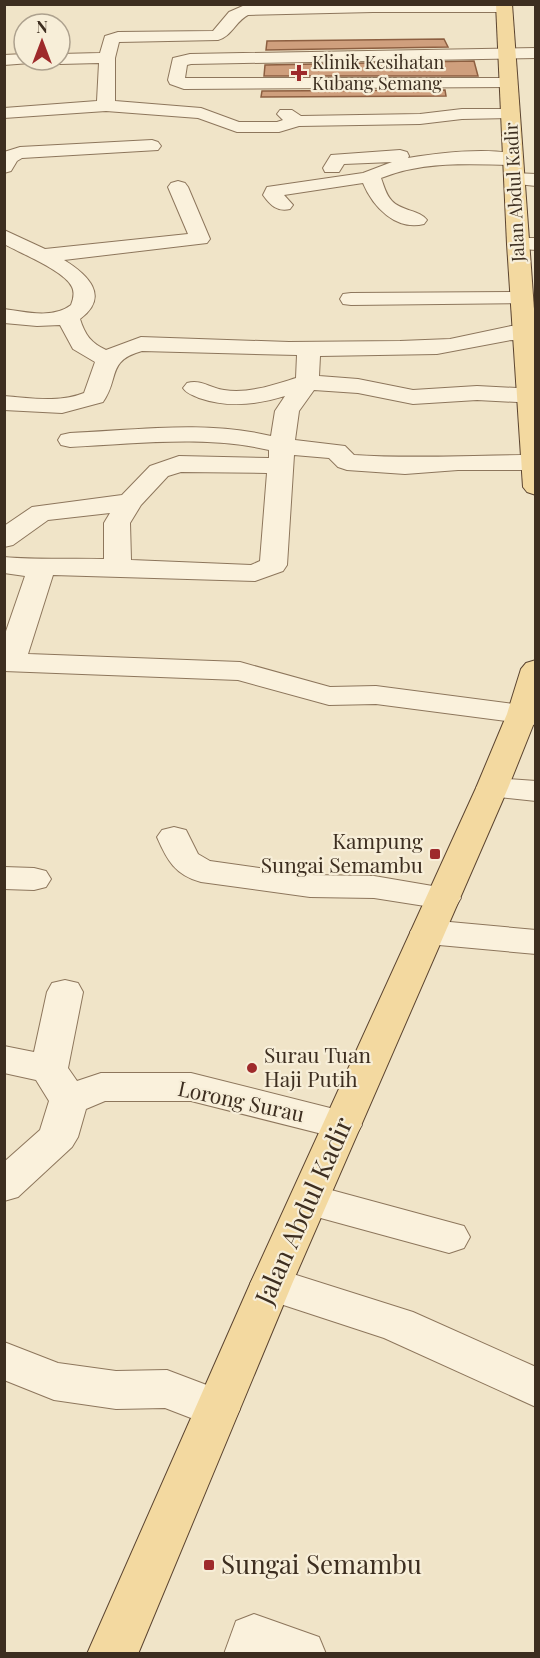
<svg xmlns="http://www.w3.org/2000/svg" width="540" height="1658" viewBox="0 0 540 1658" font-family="'Playfair Display',serif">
	<rect width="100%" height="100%" fill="#f0e4c8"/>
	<!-- building -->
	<g fill="#cf9f7d" stroke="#8d5f41" stroke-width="1.5">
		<polygon points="444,39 448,47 266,50 267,41"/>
		<polygon points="474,61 478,76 264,76 265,65"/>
		<polygon points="445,90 446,96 261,97 262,91"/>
	</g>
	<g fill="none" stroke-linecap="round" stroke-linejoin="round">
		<!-- minor casing -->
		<g stroke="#8d765c" stroke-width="2">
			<g id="minor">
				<path d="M505,4l7,5 -3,3h-136l-125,3c-12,6 -17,22 -30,25l-99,2 -4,16v43l86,7 38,14h38l6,-2 -6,-6 3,-4h12l9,6 119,-2 42,-5h54l3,4 -3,4 -6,1 -48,1 -42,5 -121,2 -20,6h-42l-39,-14 -92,-7 -102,7v-10l93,-7 2,-38 -39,1 -8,-4h8v-6l40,-1 5,-17 13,-4 95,-1 16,-19 16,-7z"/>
				<polygon points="536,48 536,58 191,64 187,65 185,78 514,78 517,82 514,86 508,87 184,89 170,84 168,80 173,58 190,54"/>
				<polygon points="24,54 24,60 32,60 30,63 4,65 4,55"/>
				<polygon points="152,140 158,142 161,146 158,150 22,158 17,161 11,171 4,173 4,152 20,147"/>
				<path d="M400,150l7,2 2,4 -1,2c31,-5 80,-11 111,-3l2,4 -2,4 -7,2c-44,-1 -90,-4 -131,13 3,8 5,17 11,23 9,10 28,9 35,19l-3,4c-28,7 -51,-17 -61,-41l-79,12 9,10 -3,4c-13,3 -20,-4 -27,-14l4,-8 96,-14 29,-11 -48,2 -5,8h-14l-2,-4 8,-13z"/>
				<polygon points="514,173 536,174 536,186 507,183 504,179 507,175"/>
				<path d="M178,181l7,2 3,4 22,52 -3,4 -143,17c23,14 47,36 16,59 5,16 11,24 26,31l35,-13 148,5 111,-1 50,-2 61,-13 25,1v14l-25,-1 -74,14 -117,2 -1,20 39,3 55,11 64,-4 59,3v14l-59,-3 -64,4 -55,-11 -44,-3 -15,21 -4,29 50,6 9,9c60,4 120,0 180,0l2,15h-78l-53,4 -58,-4 -9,-3 -9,-9 -35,-3 -7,110 -4,6 -28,10 -202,-6 -25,79 212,8 90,25 46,-1 160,21v18l-160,-21 -47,1 -91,-25 -234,-9v-34l21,-61 -21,-3v-16c34,3 66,1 100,2v-36l6,-10 -62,7 -35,25 -9,2v-21l28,-19 90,-12 28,-29 29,-10 90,2v-8c-64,-15 -134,-6 -199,-3l-9,-2 -3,-5 3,-5 9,-2c66,-3 136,-13 201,3l4,-25 10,-15c-29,9 -57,12 -86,2 -6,-3 -12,-4 -16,-10l4,-5c14,-4 23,5 37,7 24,4 49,-5 72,-12l1,-23 -155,-4c-36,10 -22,27 -39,51l-41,11 -58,-3v-14c27,2 55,7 80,-3l11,-31 -22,-13 -13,-24 -23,1 -33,-3v-14c21,3 49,10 67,-4 2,-5 4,-12 1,-18 -7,-16 -52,-34 -68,-43v-14l41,19 143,-15 -20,-47 3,-4zM181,472l86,1 -7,88 -9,4 -120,-5 -1,-37 11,-18 27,-29z"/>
				<polygon points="517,238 536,238 536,250 510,248 507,244 510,240"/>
				<polygon points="521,292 529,293 532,298 529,303 351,305 343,304 340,299 343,294 351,293"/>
				<polygon points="492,778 536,781 536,801 481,795 476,788 481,781"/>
				<path d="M174,827l12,3 12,24 12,7 100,14 64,1 82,14 5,8 -5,8 -12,3 -70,-11 -64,-1 -109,-15c-26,-7 -34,-22 -44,-45l5,-7z"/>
				<polygon points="4,867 34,868 46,871 51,879 46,887 34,890 4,889"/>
				<polygon points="428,920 536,930 536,954 428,944 416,940 410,932 416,924"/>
				<polygon points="65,980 78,983 83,992 68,1068 77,1081 101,1073 191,1073 342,1111 356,1115 362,1125 356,1135 342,1139 191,1101 105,1101 86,1109 78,1137 72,1147 18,1197 4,1201 4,1162 40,1130 49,1101 36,1080 4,1073 4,1046 34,1052 47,992 52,983"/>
				<polygon points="309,1184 464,1226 470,1237 464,1248 449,1253 295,1211 289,1200 295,1189"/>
				<polygon points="271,1267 413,1312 536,1367 536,1407 384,1338 256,1296 250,1284 256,1272"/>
				<polygon points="4,1342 58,1363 116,1371 167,1370 233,1395 240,1409 233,1423 217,1428 165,1408 116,1409 54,1400 4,1380"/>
				<polygon points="254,1614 319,1637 326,1654 224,1654 236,1621"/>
			</g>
		</g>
		<!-- major casing -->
		<g stroke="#5b4430" stroke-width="2">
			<g id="major">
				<polygon points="496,4 512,4 536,337 536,495 527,492 523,487 507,244"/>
				<polygon points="536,660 536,718 508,788 292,1284 138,1654 87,1654 250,1284 476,788 507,714 521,669 526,663"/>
			</g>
		</g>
		<!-- minor -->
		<use href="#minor" fill="#faf1dc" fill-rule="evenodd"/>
		<!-- major -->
		<use href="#major" fill="#f3d9a0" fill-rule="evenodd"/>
	</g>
	<!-- markers -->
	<g fill="#9e2a2b" stroke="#f7eed8" stroke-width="2">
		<path d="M296 64h6v6h6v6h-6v6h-6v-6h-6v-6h6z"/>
		<rect x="429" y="848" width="12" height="12" rx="3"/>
		<circle cx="252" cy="1068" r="6"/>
		<rect x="203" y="1559" width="12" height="12" rx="3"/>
	</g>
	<g text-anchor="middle" stroke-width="4.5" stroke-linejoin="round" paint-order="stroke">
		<!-- far-poi labels -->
		<g font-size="18" fill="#3d2e20" stroke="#f7eed8" text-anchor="start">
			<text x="312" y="69">Klinik Kesihatan<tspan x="312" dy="21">Kubang Semang</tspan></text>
		</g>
		<!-- far-street labels -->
		<g font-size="18" fill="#3d2e20" stroke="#f7eed8">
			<text transform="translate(515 192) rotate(-93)" y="6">Jalan Abdul Kadir</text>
		</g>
		<!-- poi labels -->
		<g font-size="21" fill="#3d2e20" stroke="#f7eed8" text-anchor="end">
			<text x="423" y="849">Kampung<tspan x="423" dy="24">Sungai Semambu</tspan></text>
			<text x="264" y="1063" text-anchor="start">Surau Tuan<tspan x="264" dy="24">Haji Putih</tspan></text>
		</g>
		<!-- street labels -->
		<g font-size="21" fill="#3d2e20" stroke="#f7eed8">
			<text transform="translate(241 1102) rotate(12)" y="7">Lorong Surau</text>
		</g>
		<!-- near-street labels -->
		<g font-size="26" fill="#3d2e20" stroke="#f7eed8">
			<text transform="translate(304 1211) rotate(-66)" y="9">Jalan Abdul Kadir</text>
		</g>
		<!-- near-poi labels -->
		<g font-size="26" fill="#3d2e20" stroke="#f7eed8" text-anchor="start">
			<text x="221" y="1574">Sungai Semambu</text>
		</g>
	</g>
	<!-- border -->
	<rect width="540" height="1658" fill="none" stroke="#3d2e20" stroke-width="12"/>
	<!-- north arrow -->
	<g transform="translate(42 42)"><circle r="28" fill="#f7eed8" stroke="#ada18e" stroke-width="1.5"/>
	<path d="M0-4.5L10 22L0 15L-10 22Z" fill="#9e2a2b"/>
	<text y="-9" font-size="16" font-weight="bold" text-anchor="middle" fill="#3d2e20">N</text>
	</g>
</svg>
